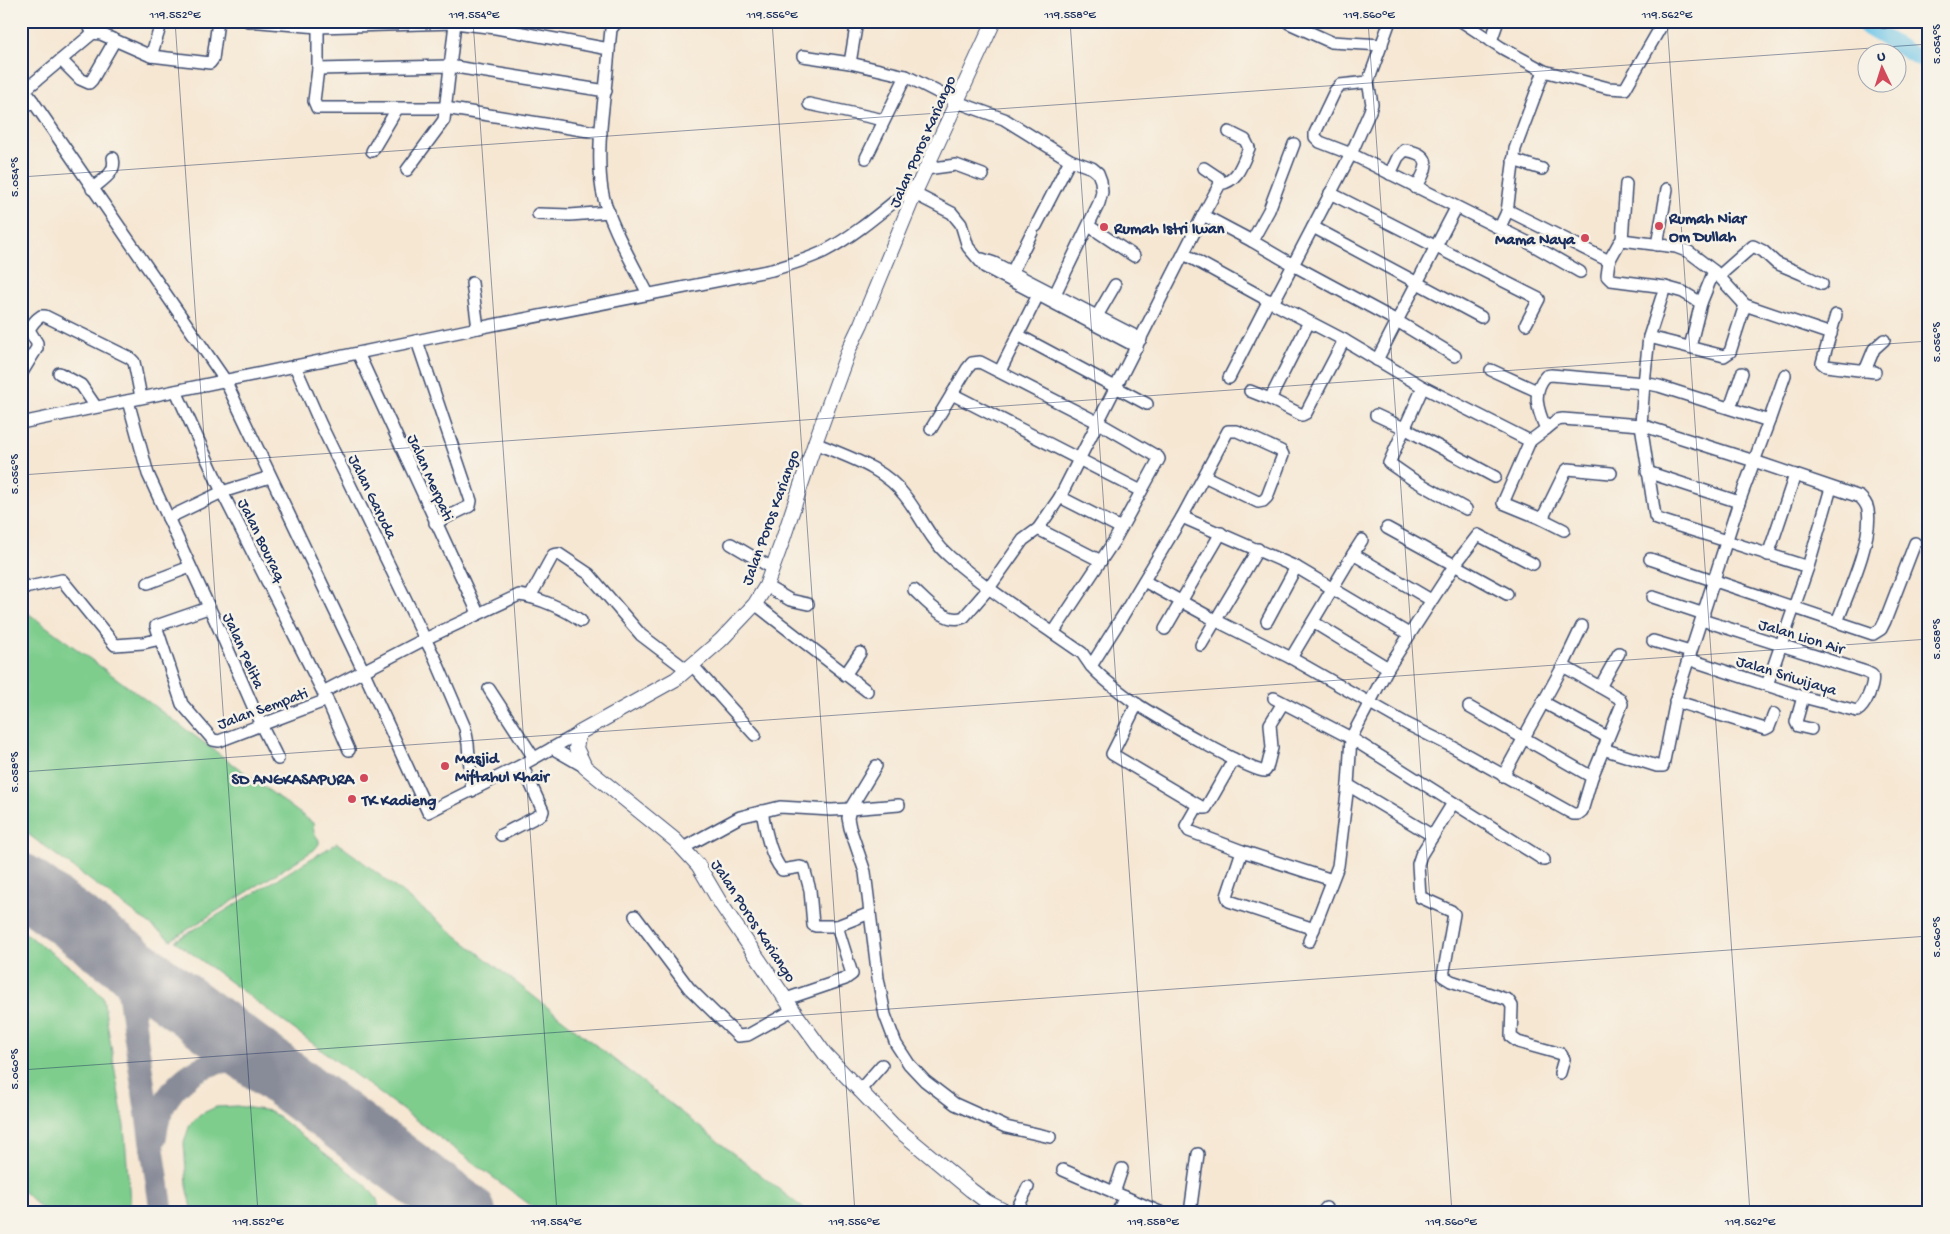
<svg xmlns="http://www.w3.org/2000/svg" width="1950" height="1234" viewBox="0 0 1950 1234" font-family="'Gochi Hand',sans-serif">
	<rect width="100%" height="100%" fill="#f7f3e8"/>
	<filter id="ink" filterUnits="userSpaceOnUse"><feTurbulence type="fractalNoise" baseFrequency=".02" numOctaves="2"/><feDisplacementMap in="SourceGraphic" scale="10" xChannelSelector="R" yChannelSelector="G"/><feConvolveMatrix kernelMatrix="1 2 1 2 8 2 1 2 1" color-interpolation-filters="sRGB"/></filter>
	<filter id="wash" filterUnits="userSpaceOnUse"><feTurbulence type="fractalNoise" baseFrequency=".0096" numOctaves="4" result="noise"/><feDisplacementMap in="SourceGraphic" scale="20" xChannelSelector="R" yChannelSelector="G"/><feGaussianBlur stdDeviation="1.12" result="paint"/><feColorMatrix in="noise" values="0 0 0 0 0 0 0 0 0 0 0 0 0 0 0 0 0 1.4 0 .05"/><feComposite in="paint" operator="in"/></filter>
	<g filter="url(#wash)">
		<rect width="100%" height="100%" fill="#f6e7d3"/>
		<!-- green -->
		<g fill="#7ecd8d" stroke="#4c7e76">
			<polygon points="21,608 313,823 314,833 319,840 319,844 314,850 171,940 21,829"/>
			<polygon points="337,843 354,855 809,1213 541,1213 175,941"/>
			<polygon points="21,930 80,974 103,997 124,1126 131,1213 46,1213 21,1189"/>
			<polygon points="237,1106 270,1111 365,1184 377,1199 380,1213 193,1213 187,1186 184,1143 189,1127 194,1120 203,1113 216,1107"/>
		</g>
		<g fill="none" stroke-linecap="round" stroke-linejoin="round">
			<!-- river -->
			<polyline stroke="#6ac4e8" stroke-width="16" points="1860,21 1868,28 1929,64"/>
			<!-- taxiway -->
			<g stroke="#888b98" stroke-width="24">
				<polyline points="114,952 123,969 129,991 162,1213"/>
				<path d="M155,1137c4,-48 45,-82 93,-76 8,1 17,6 25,9"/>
				<polyline points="428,1184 430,1213"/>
			</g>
			<!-- runway -->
			<polyline stroke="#888b98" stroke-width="60" points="21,883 466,1213"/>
		</g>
	</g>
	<g filter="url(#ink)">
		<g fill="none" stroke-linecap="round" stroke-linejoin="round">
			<!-- minor casing -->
			<g stroke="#3c4b70" stroke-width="14">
				<g id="minor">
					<polyline points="86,21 93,33"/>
					<polyline points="248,21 318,27 455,23 455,21"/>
					<polyline points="1461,21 1502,48 1544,71 1608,88 1625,89 1664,21"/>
					<polyline points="1883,21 1884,22"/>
					<polyline points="1289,23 1331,42 1382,45"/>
					<polyline points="318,27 318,69 314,101 317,108 445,108 601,133"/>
					<polyline points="1491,41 1498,21"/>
					<polyline points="609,49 611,29 618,21"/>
					<polyline points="151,56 210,63 213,59 218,21"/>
					<polyline points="803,56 850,63 906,76 957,102 1004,119 1070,160 1092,168 1098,173 1101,181 1102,192 1099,203 1055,294"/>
					<polyline points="61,60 80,79 89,83 92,80 115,40"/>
					<polyline points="850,63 857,21"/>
					<polyline points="318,69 449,66 606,91"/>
					<polyline points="1368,82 1340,85 1335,91 1315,133 1315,137 1320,142 1351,154 1529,243 1580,272"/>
					<polyline points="21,84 225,380 363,670 428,812 522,765 579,733"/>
					<polyline points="25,90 93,33 101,34 151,56 162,21"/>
					<polyline points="809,104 884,120"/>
					<polyline points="21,110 33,101"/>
					<path d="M1229,132l16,8 4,8c-7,16 -11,33 -29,36l-17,31 49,26 41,24 58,-111 19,-43 2,-7 -4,-22 22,-61"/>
					<polyline points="372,151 397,109"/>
					<polyline points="866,158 906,76"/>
					<polyline points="1513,160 1542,169"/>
					<polyline points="1204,168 1219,178 1220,184"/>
					<polyline points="926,169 956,165 983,175"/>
					<path d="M407,170l37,-50 11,-97 41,5 113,21c-3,46 -14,95 -7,141 5,30 32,76 46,104"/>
					<path d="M1390,174l8,-17 7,-7c30,5 22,19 11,38"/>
					<path d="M92,189c10,-9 25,-16 21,-31"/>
					<polyline points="1330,193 1539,299 1526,324"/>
					<polyline points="915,194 952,213 961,224 968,247 985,267 1137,347"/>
					<polyline points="1507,212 1515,149 1544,71"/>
					<polyline points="538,214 570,215 609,212"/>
					<polyline points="1036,226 1070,160"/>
					<polyline points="1089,226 1134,256"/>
					<polyline points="1313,227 1481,317"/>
					<polyline points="1499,229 1507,212 1511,212 1609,261 1619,243 1622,240 1676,247 1689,252 1714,271 1701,303 1683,292 1665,287"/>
					<polyline points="1622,240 1626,184"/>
					<polyline points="1252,241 1269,210 1294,144"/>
					<polyline points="1657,245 1667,189"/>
					<polyline points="1184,254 1273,303 1293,265 1397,321 1377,360"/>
					<polyline points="982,259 994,263 1141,339"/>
					<polyline points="1609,261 1607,276 1611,280 1665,287 1649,337 1724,356 1730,352 1745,305"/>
					<polyline points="1714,271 1745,305 1831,334"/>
					<polyline points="1012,272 1032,232"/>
					<polyline points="1719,276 1753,246 1763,251 1776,263 1802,274 1822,284"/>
					<polyline points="472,283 478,328"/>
					<polyline points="1038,295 1018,335 1147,404"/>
					<polyline points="1273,303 1344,340 1423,387 1389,463 1412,479 1466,509"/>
					<polyline points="1836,315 1822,363 1826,366 1875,372"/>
					<polyline points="1097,316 1115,285"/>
					<polyline points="1309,322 1270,399 1302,415 1306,413 1344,340"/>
					<polyline points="417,341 471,501 470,506 435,523"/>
					<polyline points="1690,347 1701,303"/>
					<polyline points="358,353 478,613"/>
					<polyline points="1455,356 1397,321 1456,208"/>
					<polyline points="295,366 321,425 425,639 323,692"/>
					<polyline points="1491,370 1537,391"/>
					<polyline points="1000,371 1018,335"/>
					<polyline points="1865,371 1874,349 1884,340"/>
					<polyline points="59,373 81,385 96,407"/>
					<path d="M21,374l16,-26v-5l-8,-13c3,-6 6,-10 12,-14h4l85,42 4,4 7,35"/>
					<polyline points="1229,378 1269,300"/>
					<path d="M1423,387l107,54 16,-12c-8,-18 -15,-37 0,-53l5,-1 93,8 15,3 110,35 16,-46"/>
					<polyline points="176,391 222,492 327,700 349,750"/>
					<polyline points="1250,391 1270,399"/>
					<polyline points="952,394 1141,491"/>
					<polyline points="128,401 148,474 220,631 261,725 278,759"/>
					<polyline points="1730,408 1742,373"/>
					<polyline points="1376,415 1404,428 1495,477"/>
					<path d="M21,423l457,-95 294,-58c17,-5 34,-10 51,-18 35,-18 66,-47 97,-71"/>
					<polyline points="931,429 967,369 972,363 980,362 1099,423 1158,457 1159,459 1114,541 1053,633"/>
					<polyline points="1546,429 1557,420 1563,419 1641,425 1644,383 1649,337"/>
					<polyline points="1530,441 1503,503 1542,519 1565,472 1568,469 1611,473"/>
					<path d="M815,443c32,14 69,24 90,53 16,20 25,44 45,61 41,36 88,65 132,96l9,13 31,-49 60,-100 46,-86h9l44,20 2,4 -16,42 -4,4 -5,1 -54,-26"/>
					<polyline points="1647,472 1739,502"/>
					<polyline points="1060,497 1121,528"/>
					<polyline points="1182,517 1296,567 1409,634"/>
					<polyline points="168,518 222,492 270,477"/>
					<polyline points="1542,519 1564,530"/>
					<polyline points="1387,528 1507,594"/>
					<polyline points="1038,529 1101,561"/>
					<polyline points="731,544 772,568"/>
					<polyline points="1353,554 1362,540"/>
					<polyline points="1768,555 1795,475"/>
					<polyline points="1650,559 1873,634 1881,629 1885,621 1915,543"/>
					<path d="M1808,567l-151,-48 -2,-3 -14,-91 113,36 106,36c4,4 7,7 8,13 5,29 -20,83 -31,112"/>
					<polyline points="1144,581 1215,620 1291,658 1407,724 1451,746 1573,814 1578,814 1582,811 1592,777 1622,704 1619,698 1563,666"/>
					<polyline points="21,583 26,587 29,587 62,580 115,645 143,643 160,639"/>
					<polyline points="148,583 190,567"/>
					<polyline points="766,586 790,600 808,604"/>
					<path d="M914,590c12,11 32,35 50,27l25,-29 34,-48 15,-11 22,-32 143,-282"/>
					<polyline points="530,597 553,555 559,554 589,574 641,635 687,670"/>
					<polyline points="1653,597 1704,614"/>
					<polyline points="755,604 867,691"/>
					<polyline points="208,608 156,626 182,704 213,740 219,741 327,700"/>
					<polyline points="1267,621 1296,567"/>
					<polyline points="1313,622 1388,668"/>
					<polyline points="1165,629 1221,533"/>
					<polyline points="1653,641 1690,652"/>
					<polyline points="1201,645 1258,549"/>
					<polyline points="1291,658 1353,554 1431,600"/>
					<path d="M1688,659l115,38 54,14c8,-4 18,-27 15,-36l-6,-3 -164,-52"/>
					<polyline points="693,666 755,735"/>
					<path d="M1091,666c12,14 29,26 44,37 17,11 117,70 130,68l2,-3 5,-20 -2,-24 13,-21"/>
					<polyline points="845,675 860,653"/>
					<polyline points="1767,685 1808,567 1831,488"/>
					<polyline points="1600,687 1619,653"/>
					<polyline points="489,689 534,758"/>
					<polyline points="1803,697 1796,722 1798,726 1811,729"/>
					<polyline points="1274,698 1351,738 1544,860"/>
					<polyline points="1675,701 1765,729 1769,727 1774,714"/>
					<polyline points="1543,702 1607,737"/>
					<polyline points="1137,704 1112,754 1203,808 1206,808 1234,759"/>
					<polyline points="1469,707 1592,777"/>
					<polyline points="552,748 585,767"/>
					<polyline points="1603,749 1657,766 1663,766 1677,695 1739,502 1769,421"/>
					<polyline points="876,766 850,809 899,805"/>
					<polyline points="1503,776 1563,666 1582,626"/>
					<polyline points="1348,785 1433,836"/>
					<path d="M472,791l-4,-47 -3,-16 -30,-70 -10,-19 94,-44c18,2 48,15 62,26"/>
					<polyline points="1453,803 1421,855 1418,864 1420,897 1451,911 1454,914 1443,976 1451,981 1508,1000 1512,1006 1511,1037 1518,1042 1561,1054 1564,1059 1560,1073"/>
					<polyline points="1198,805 1186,826 1189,831 1242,851 1332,880"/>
					<path d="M762,811c3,18 8,45 20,59l18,-3 4,1 6,22 3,35 3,1h21"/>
					<polyline points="501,835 542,814 543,811 522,765"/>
					<polyline points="683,848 740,817 780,807 831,810 850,809 848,818 850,828 865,872 878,978 885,1015 896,1044 909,1064 925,1081 955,1104 1006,1127 1050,1137"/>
					<polyline points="1242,851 1227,896 1229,901 1314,929"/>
					<polyline points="635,916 689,988 738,1036 748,1035 793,1010"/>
					<polyline points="1309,941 1338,866 1348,785 1351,738 1388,668 1454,566 1478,535 1533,564"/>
					<polyline points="786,999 845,979 852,974 837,926 870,913"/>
					<polyline points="859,1091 882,1065"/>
					<polyline points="1063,1170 1125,1197"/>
					<polyline points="1114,1193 1122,1169"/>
					<polyline points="1015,1213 1028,1187"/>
					<polyline points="1117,1213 1125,1197 1162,1213"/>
					<polyline points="1190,1213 1198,1154"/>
					<polyline points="1322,1213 1326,1208"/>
				</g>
			</g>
			<!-- major casing -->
			<g stroke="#3c4b70" stroke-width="16">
				<polyline id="major" points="994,21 917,188 861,324 849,349 815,443 782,542 766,586 755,604 721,640 676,679 579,733 576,748 585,767 675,840 698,865 721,904 793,1010 825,1054 894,1126 971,1190 987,1202 1008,1213"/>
			</g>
			<!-- minor -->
			<use href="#minor" stroke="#fff" stroke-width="11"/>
			<!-- major -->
			<use href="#major" stroke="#fff" stroke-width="14"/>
		</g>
	</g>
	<!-- ticks -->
	<path fill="none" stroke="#1b2f5e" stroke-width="1" stroke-opacity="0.45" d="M175,21l83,1192M473,21l84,1192M772,21l83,1192M1070,21l83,1192M1368,21l84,1192M1667,21l83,1192M21,177l1908,-133M21,475l1908,-134M21,772l1908,-133M21,1070l1908,-134"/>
	<!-- markers -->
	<g fill="#d1495b" stroke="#f7f3e8" stroke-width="2">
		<circle cx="1659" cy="226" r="5"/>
		<circle cx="1104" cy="227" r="5"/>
		<circle cx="1585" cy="238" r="5"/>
		<circle cx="445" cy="766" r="5"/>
		<circle cx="364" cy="778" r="5"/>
		<circle cx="352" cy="799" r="5"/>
	</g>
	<g text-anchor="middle" stroke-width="5" stroke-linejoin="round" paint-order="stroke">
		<!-- street labels -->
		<g font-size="16" fill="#1b2f5e" stroke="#f7f3e8">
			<text transform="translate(921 141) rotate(-66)" y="6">Jalan Poros Kariango</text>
			<text transform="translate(432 477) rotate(66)" y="6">Jalan Merpati</text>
			<text transform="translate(374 496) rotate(64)" y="6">Jalan Garuda</text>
			<text transform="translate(769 517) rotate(-70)" y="6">Jalan Poros Kariango</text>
			<text transform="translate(263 539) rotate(64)" y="6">Jalan Bouraq</text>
			<text transform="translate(1802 635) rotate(17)" y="6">Jalan Lion Air</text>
			<text transform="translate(245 650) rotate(66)" y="6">Jalan Pelita</text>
			<text transform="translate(1787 674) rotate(17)" y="6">Jalan Sriwijaya</text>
			<text transform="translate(262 707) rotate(-20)" y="6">Jalan Sempati</text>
			<text transform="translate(755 920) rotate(57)" y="6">Jalan Poros Kariango</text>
		</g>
		<!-- poi labels -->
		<g font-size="16" font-weight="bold" fill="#1b2f5e" stroke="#f7f3e8" text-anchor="start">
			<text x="1669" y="223">Rumah Niar<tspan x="1669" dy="18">Om Dullah</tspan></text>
			<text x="1114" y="233">Rumah Istri Iwan</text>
			<text x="1575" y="244" text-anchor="end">Mama Naya</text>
			<text x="455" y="763">Masjid<tspan x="455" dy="18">Miftahul Khair</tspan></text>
			<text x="354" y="784" text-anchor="end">SD ANGKASAPURA</text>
			<text x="362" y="805">TK Kadieng</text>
		</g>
	</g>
	<!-- margin -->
	<rect width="1950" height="1234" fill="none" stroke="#f7f3e8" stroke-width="55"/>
	<!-- north arrow -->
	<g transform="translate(1882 68) rotate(356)"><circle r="24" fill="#f7f3e8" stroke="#9fa5b1"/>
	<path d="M0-4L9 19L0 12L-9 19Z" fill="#d1495b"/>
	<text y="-8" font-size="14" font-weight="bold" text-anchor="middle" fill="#1b2f5e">U</text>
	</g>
	<rect x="28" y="28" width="1894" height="1178" fill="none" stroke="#1b2f5e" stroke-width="2"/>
	<g font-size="12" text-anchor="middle" fill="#1b2f5e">
		<text x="175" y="18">119.552°E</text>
		<text x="474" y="18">119.554°E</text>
		<text x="772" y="18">119.556°E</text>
		<text x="1070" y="18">119.558°E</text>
		<text x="1369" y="18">119.560°E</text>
		<text x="1667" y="18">119.562°E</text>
		<text transform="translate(1936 44) rotate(-90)" y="4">5.054°S</text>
		<text transform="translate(14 177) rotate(-90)" y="4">5.054°S</text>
		<text transform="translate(1936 342) rotate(-90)" y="4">5.056°S</text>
		<text transform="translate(14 474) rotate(-90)" y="4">5.056°S</text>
		<text transform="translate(1936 639) rotate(-90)" y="4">5.058°S</text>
		<text transform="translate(14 772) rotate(-90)" y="4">5.058°S</text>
		<text transform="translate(1936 937) rotate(-90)" y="4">5.060°S</text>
		<text transform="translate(14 1069) rotate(-90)" y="4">5.060°S</text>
		<text x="258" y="1225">119.552°E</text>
		<text x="556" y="1225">119.554°E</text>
		<text x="854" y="1225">119.556°E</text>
		<text x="1153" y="1225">119.558°E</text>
		<text x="1451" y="1225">119.560°E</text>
		<text x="1750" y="1225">119.562°E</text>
	</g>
</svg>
